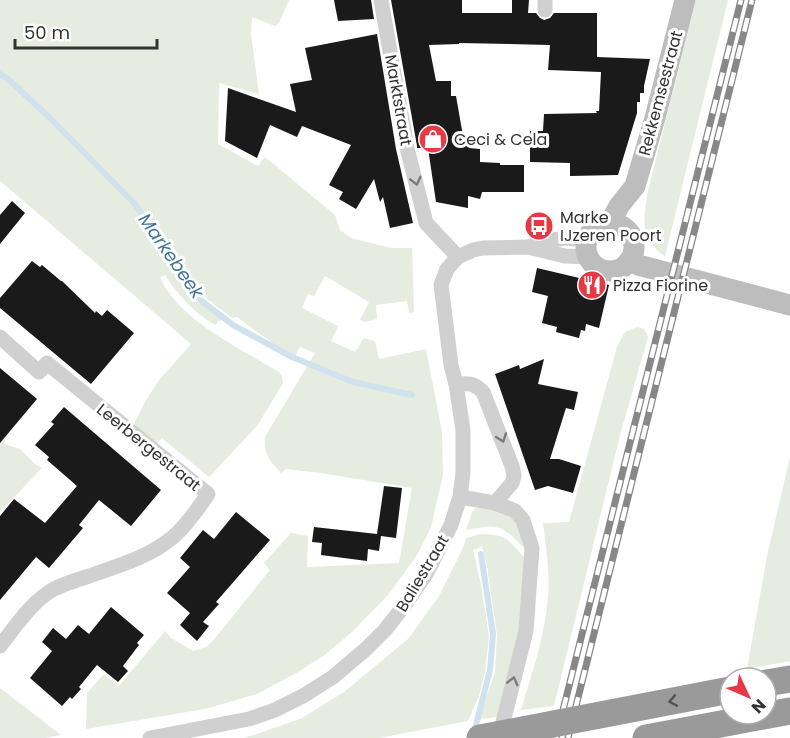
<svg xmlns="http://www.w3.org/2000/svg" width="790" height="738" viewBox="0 0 790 738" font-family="Poppins,sans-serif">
	<rect width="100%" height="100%" fill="#fff"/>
	<!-- green -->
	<g fill="#e6ecdf">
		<path d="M0,0h289l-10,23 -4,3 -23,-9 -1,17 8,60 -40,-11 -1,61 40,22 7,-9 70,58 5,15 11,8 40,10h21l2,64 -5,1 -2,-12 -31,4 1,14 -11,3 -6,-2 9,-18 -44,-26 -11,20 -6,-2 -6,14 36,18 -7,15 24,11 9,-14 11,3 4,18 47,-10 16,83 1,43 -12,52 -14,28 -29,40 -36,37 -26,22 -28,18 -41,22 -52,15 -119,20 1,-36 17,-19 15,12 46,-55 6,7 22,13 13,-4 6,-5 58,-72 -6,-7 27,-30 17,3 -1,31 92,-4 13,-75 -91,-15 -35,-4 -5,4c-11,-12 -18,-19 -16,-36l50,-84 -15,-6 -4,8 -10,-2 -49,-36 -5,1 -30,-23 -19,-26 -6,3c14,20 26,33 46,48l-5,1 -3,4c-23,-14 -35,-28 -50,-50l-5,2c18,43 80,71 119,95l3,4 1,7 -26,43 -48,51 -47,-39 -8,8 -22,-18 14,-28 13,-20 32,-36 -191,-163z"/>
		<path d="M696,0h32l-63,256c-26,-17 -21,-35 -18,-61z"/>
		<path d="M637,327l7,2 4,8 -28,98 -66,271 -33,4c11,-37 24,-74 27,-113 2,-25 -2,-49 -5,-74l26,-1 48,-175 8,-15z"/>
		<polygon points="0,438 5,440 4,444 20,449 36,465 42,468 0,512"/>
		<polygon points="790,457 790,661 747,669 767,556"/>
		<path d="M476,508c13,0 33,5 41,16 5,6 6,16 6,23 -22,-23 -25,-23 -57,-17l6,-18z"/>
		<path d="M480,534c28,1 26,4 44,23l-1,52 -7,37 -18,71 -19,2 16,-47 2,-37 -10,-69 -5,-20 -9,4 8,35 8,51 -4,36 -6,24 -11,25 -89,17h-136l14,-4 45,-16 42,-26 64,-53 30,-41 25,-50 3,-10z"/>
		<polygon points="0,688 61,735 44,738 0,738"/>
	</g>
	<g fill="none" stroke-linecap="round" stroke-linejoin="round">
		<!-- stream -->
		<g stroke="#cfe2ee" stroke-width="6">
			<polyline points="0,74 8,79 50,118 134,203 203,302 233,325 292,357 353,382 412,395"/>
			<polyline points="474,733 490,670 493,634 481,554"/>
		</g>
	</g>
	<!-- building -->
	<g fill="#1a1a1a">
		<polygon points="334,0 371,0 374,19 338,21"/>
		<polygon points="391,0 462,0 462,13 512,13 512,0 529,0 528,13 536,13 540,18 544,20 550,18 554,13 597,13 597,57 650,59 644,86 644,93 640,93 640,102 637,102 637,113 618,175 570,176 570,163 530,162 530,131 543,131 544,114 597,113 596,111 599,111 601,72 548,70 550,45 459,43 459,44 429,45 436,81 451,81 451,96 456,96 463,136 467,136 469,148 480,149 480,162 500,163 500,165 524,165 524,192 482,192 480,199 468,196 468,208 436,202 428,148 417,148 417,146"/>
		<polygon points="377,34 396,149 413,223 390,228 383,197 380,202 374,179 356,209 339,199 343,192 329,185 351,145 302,126 297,137 270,125 257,158 225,141 228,88 296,112 290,84 312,80 305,48"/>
		<polygon points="12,201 25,213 0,244 0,215"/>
		<polygon points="32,261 40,267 42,265 61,281 62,281 95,313 96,311 102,316 107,310 134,333 91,384 0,308 0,298"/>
		<polygon points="537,268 609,285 599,328 586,324 585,331 581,330 579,338 556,332 557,327 542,323 548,296 532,292"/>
		<polygon points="544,359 538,384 578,392 574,410 566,408 550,459 559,459 581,466 573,493 548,486 535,490 495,374 519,365 520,369"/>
		<polygon points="0,368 37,399 0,443"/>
		<polygon points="64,407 161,490 131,526 99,500 79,525 83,528 49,568 36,557 0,600 0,516 14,499 45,523 77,486 47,460 49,457 35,445 54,424 51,422"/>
		<polygon points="384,486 402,488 396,538 381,536 379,551 368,549 367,561 321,555 322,543 312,542 314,527 377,534"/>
		<polygon points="236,512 270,540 216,602 219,604 203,622 209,626 197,641 180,625 190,613 167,593 190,567 180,558 203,530 214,539"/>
		<polygon points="111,607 144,635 137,643 139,645 123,666 128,671 118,682 97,665 79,687 81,689 72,699 70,697 62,706 30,678 52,651 42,642 53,628 66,639 78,625 89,634"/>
	</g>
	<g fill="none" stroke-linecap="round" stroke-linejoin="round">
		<!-- street -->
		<g stroke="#d0d0d0" stroke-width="15">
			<polyline points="381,0 407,148 426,223 458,257"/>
			<polyline points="545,0 545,10"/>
			<polyline points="528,247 552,240 566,238 587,240"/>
			<path d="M0,337l39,35 8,-9 161,131c-10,15 -21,31 -35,43 -21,18 -49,27 -75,36 -14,5 -30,9 -44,16 -22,12 -38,37 -54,57"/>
			<path d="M456,384c13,-1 18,-1 27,8l29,74 2,10 -2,7 -17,20"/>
			<polyline points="460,497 495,503 515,511 523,520 532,548 526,631 499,738"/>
			<polyline points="150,738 249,719 275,710 303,696 333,677 366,649 385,630 404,606 426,574 451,525 460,497 463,473 463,430 456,384 451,365 441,285 447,269 458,257 473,250 483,248 528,247 565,256 588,257"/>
		</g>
		<!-- secondary -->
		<g stroke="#bdbdbd" stroke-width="21">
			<polyline points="610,223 619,206 635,186 655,118 685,0"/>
			<circle cx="610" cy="247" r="24"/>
			<polyline points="629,261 638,265 790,305"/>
		</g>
		<!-- highway -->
		<g stroke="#9a9a9a" stroke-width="27">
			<polyline points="766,683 790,679"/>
			<polyline points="646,738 790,711"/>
		</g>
		<!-- rail casing -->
		<g stroke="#888" stroke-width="7">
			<g id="rail">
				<polyline points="556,738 741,0"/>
				<polyline points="568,738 752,0"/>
			</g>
		</g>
		<!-- rail -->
		<use href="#rail" stroke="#fff" stroke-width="4.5" stroke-dasharray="14" stroke-linecap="butt"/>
		<!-- highway-bridge -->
		<polyline stroke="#9a9a9a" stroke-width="27" points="480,738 730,690"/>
	</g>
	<!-- one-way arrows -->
	<defs><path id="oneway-chevron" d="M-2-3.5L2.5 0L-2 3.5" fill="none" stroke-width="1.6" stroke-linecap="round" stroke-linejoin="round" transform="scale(1.5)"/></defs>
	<g stroke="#7a7a7a">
		<use href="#oneway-chevron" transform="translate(416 181) rotate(76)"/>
		<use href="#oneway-chevron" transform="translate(502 438) rotate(70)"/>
		<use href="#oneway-chevron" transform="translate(513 681) rotate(-76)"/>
	</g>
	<use stroke="#525252" href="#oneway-chevron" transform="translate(673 701) rotate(169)"/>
	<!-- icons -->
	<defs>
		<g id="shop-disc" transform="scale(1.5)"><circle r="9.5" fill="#e63946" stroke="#fff"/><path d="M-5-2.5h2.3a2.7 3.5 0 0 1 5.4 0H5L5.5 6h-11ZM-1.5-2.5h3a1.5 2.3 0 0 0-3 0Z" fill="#fff"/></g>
		<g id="bus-disc" transform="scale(1.5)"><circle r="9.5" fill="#e63946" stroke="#fff"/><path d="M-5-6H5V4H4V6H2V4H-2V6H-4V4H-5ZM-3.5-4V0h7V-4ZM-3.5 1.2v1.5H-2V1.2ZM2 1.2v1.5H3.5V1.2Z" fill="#fff"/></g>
		<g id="restaurant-disc" transform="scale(1.5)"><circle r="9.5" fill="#e63946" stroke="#fff"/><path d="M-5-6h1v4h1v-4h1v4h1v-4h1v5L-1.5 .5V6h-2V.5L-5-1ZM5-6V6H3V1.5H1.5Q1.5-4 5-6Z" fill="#fff"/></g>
	</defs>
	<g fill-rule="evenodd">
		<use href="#shop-disc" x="433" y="139"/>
		<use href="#bus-disc" x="539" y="226"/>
		<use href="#restaurant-disc" x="592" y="285"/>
	</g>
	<g text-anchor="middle" stroke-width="6" stroke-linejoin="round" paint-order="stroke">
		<!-- street labels -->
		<g font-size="16" fill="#333" stroke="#fff">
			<text transform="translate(660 93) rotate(-75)" y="6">Rekkemsestraat</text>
			<text transform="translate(399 100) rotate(80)" y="6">Marktstraat</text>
			<text transform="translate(149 447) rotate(39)" y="6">Leerbergestraat</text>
			<text transform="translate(422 573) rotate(-59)" y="6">Baliestraat</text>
		</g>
		<!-- poi labels -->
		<g font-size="16" fill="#333" stroke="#fff" text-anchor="start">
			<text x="454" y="145">Ceci &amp; Cela</text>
			<text x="560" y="223">Marke<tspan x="560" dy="18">IJzeren Poort</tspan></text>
			<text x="613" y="291">Pizza Fiorine</text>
		</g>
		<!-- water labels -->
		<g font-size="18" font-style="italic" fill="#3f7597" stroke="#fff">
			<text transform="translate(171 256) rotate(55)" y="6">Markebeek</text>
		</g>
	</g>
	<!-- north arrow -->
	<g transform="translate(748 696) rotate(134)"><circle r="28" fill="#ffffff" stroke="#adadad" stroke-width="1.5"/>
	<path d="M0-4.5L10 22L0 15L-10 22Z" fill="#e63946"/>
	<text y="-9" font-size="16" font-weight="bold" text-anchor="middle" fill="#333333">N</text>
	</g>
	<!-- scale -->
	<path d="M15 39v9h142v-9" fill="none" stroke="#333333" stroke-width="3"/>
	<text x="24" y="39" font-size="18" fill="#333333" stroke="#ffffff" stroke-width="4.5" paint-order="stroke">50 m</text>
</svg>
